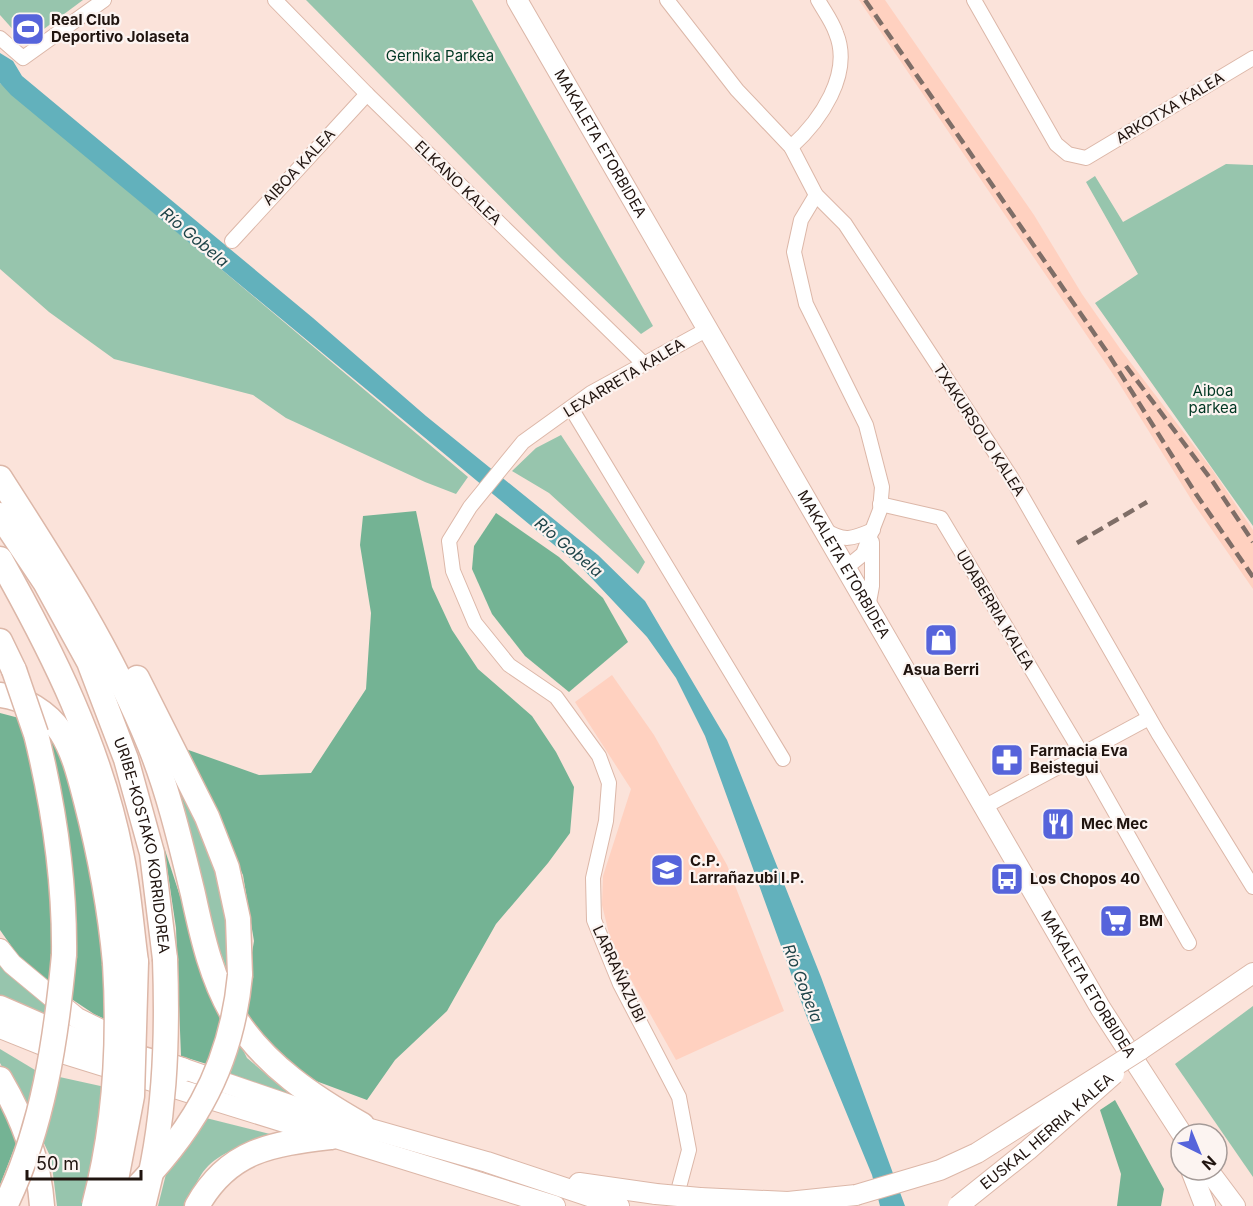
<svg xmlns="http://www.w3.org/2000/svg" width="1253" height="1206" viewBox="0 0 1253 1206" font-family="Inter,sans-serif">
	<rect width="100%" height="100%" fill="#fbe3da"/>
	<!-- built -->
	<g fill="#ffd1c0">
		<polygon points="859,0 885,0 1034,215 1082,294 1121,350 1211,468 1253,530 1253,589 1194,504 1117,380"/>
		<polygon points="612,675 654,735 727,865 784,1011 676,1060 612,946 602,905 603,876 631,789 575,702"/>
	</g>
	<!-- green -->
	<g fill="#97c5ad">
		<polygon points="0,0 83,0 25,43 0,15"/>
		<polygon points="306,0 472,0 653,326 641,334 561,258"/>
		<polygon points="0,83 468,477 456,494 425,482 286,418 253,395 114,359 49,312 0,269"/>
		<polygon points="1226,164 1253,165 1253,526 1095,303 1138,274 1086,182 1095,176 1123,222"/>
		<polygon points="561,435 645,562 638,574 549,493 512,471 536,448"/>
		<polygon points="158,733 224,880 230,979 214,934"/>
		<polygon points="0,962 20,984 46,1004 44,1024 0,999"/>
		<polygon points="1253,1006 1253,1177 1175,1064"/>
		<polygon points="239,1042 247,1058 299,1102 230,1075"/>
		<polygon points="0,1049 35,1070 27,1113 0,1063"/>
		<polygon points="55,1076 105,1087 86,1206 57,1206 51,1158 40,1135"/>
		<path d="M206,1118l76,19c-28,4 -65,13 -81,38 -6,9 -10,21 -14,31h-29l8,-32 23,-28z"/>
	</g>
	<!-- forest -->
	<g fill="#74b394">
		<polygon points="416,511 432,587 452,630 478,669 532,716 556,752 574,787 570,833 548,863 496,924 447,1011 395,1060 367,1100 316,1081 260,1041 243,1006 254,941 243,875 180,747 259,775 311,773 366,689 371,613 360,545 363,516"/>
		<polygon points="496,513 559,557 603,598 628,642 569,692 525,656 492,614 472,569 474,546"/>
		<path d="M0,713l19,5c31,83 36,180 31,268l-31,-29 -19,-27z"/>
		<polygon points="43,734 54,744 71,774 107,941 107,1020 94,1014 67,996"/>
		<polygon points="164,847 208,982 224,1020 213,1066 181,1056 176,928"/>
		<polygon points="0,1098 19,1136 0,1185"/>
		<polygon points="1115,1100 1164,1189 1161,1206 1117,1206 1121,1174 1100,1110"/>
	</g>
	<!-- water -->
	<polygon fill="#62b1bc" points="0,53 13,61 22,76 313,318 426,416 598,555 645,601 727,740 821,977 905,1206 880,1206 872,1175 806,1015 705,736 676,678 647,637 582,568 11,95 0,83"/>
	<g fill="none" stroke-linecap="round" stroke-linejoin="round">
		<!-- street casing -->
		<g stroke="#dcb7a8" stroke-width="16">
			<g id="street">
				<polyline points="275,0 367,94 643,363"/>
				<polyline points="667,0 737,90 791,147 816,195 845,224 1011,477 1158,733 1253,887"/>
				<polyline points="974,0 1056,144 1068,154 1086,158 1253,58"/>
				<polyline points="0,38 23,58 104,0"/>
				<path d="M791,147c29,-26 62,-73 45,-114 -4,-12 -12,-22 -18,-33"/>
				<polyline points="816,195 801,220 794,252 806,304 866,425 882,487 880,510 863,554 846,568"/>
				<polyline points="232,241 367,94"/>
				<polyline points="571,408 783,759"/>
				<polyline points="880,504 941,518 1082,754 1189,943"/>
				<path d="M825,530c19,12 27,9 48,0"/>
				<polyline points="868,608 872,586 872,542"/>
				<polyline points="984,807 1149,718"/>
				<polyline points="674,1206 689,1150 679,1097 620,984 594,920 593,878 606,821 609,783 599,756 556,697 509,665 475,623 453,571 449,541 470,507 523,442 591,393 706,330"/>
			</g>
		</g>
		<!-- secondary casing -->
		<g stroke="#dcb7a8" stroke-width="22">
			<g id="secondary">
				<path id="s1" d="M517,0l584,1009 81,125"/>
				<polyline points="0,949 12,964 77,1018 128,1043"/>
				<polyline points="0,1028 65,1054 555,1206"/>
				<polyline points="1140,1050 1253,973"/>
				<polyline points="170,1064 304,1110 487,1162 619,1206"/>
				<polyline points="1191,1170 1205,1206"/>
				<polyline points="1208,1170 1235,1206"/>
				<polyline points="579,1183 656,1194"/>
				<polyline points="700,1198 788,1202 856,1195"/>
			</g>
		</g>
		<!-- highway casing -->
		<g stroke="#dcb7a8" stroke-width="27">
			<g id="highway">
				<path d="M0,478c56,87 111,172 150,268 19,47 31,99 43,148 9,42 19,87 42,124 31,48 78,79 127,107"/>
				<path id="s2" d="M0,515l45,67 44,80 37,97 26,94 13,106"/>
				<path d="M0,559c53,94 100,188 121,294 8,36 10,73 15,109"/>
				<polyline points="0,641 14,670"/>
				<polyline points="137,678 207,817 227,868 238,919 240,975"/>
				<path d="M0,695c23,2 48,18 61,37 13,20 19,46 25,69 14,54 24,107 29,162"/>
				<path d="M36,734c18,73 29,145 28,221"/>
				<polyline points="0,1008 71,1039 182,1070"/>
				<path d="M0,1079c23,39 39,82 42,127"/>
				<path d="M197,1206c32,-57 76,-62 134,-69"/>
			</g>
		</g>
		<!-- street -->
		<use href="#street" stroke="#fff" stroke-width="14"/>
		<!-- secondary -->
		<use href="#secondary" stroke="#fff" stroke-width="20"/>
		<!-- highway -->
		<use href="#highway" stroke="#fff" stroke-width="24"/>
		<!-- rail -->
		<g stroke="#7f6e67" stroke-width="4.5" stroke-dasharray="12 6" stroke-linecap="butt">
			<polyline points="865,0 1107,352 1196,494 1253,577"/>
			<polyline points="1126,366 1213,482 1253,542"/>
			<polyline points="1077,543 1147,502"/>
		</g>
		<!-- secondary-bridge casing -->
		<g stroke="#dcb7a8" stroke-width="22" stroke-linecap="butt">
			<g id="secondary-bridge">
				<polyline points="656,1194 700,1198"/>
				<polyline points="856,1195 940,1170 977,1153 1140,1050"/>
				<path id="s3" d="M958,1206l70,-56 86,-76"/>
			</g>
		</g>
		<!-- highway-bridge casing -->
		<g stroke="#dcb7a8" stroke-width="27" stroke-linecap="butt">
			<g id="highway-bridge">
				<polyline points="14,670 36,734"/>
				<path d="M5,1206c38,-78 51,-166 59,-251"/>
				<path d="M94,1206c21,-79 26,-162 21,-243"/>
				<polyline points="111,1206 132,1096 136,962"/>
				<path d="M118,1206c70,-66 113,-133 122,-231"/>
				<path d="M143,1206c22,-80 25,-165 22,-247"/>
			</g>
		</g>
		<!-- secondary-bridge -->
		<use href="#secondary-bridge" stroke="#fff" stroke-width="20"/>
		<!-- highway-bridge -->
		<use href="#highway-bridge" stroke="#fff" stroke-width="24"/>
	</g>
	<!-- icons -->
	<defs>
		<g id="stadium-square" transform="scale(1.725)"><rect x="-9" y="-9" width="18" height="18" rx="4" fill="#5664db" stroke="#fcf4f1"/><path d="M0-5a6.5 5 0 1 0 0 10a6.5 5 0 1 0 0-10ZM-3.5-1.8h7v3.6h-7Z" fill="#fff"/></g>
		<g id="shop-square" transform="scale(1.725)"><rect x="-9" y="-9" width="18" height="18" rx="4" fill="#5664db" stroke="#fcf4f1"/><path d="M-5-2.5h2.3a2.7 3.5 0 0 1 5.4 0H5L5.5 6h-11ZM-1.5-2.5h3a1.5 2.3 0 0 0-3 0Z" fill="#fff"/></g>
		<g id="pharmacy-square" transform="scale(1.725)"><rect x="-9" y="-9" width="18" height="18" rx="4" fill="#5664db" stroke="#fcf4f1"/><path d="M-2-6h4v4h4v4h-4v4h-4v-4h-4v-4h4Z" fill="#fff"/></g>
		<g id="restaurant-square" transform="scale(1.725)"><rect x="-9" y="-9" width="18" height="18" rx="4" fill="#5664db" stroke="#fcf4f1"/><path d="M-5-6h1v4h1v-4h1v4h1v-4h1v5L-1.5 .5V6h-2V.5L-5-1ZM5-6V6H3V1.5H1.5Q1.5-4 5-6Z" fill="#fff"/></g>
		<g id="school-square" transform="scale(1.725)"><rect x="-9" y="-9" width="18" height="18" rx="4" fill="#5664db" stroke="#fcf4f1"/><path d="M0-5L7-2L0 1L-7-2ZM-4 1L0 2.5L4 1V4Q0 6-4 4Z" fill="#fff"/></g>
		<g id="bus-square" transform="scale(1.725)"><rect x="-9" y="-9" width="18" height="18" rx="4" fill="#5664db" stroke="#fcf4f1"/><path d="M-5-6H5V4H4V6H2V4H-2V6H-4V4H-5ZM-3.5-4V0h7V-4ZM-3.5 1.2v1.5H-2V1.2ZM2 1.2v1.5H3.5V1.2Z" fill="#fff"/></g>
		<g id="supermarket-square" transform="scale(1.725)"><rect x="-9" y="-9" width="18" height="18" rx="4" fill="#5664db" stroke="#fcf4f1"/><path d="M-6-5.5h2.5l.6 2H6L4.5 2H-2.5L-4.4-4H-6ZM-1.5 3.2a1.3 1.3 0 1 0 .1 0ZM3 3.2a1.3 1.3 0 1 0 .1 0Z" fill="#fff"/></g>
	</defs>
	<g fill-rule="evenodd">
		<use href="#stadium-square" x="28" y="29"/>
		<use href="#shop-square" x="941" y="640"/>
		<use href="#pharmacy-square" x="1007" y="760"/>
		<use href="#restaurant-square" x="1058" y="824"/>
		<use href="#school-square" x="667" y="870"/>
		<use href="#bus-square" x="1007" y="879"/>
		<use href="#supermarket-square" x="1116" y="921"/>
	</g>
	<g text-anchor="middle" stroke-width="4.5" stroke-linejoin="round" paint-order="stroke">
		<!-- poi labels -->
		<g font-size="15" font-weight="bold" fill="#20140f" stroke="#fcf4f1" text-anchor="start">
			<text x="51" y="25">Real Club<tspan x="51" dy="17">Deportivo Jolaseta</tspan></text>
			<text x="941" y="675" text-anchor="middle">Asua Berri</text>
			<text x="1030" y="756">Farmacia Eva<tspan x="1030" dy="17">Beistegui</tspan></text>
			<text x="1081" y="829">Mec Mec</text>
			<text x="690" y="866">C.P.<tspan x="690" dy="17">Larrañazubi I.P.</tspan></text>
			<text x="1030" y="884">Los Chopos 40</text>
			<text x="1139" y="926">BM</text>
		</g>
		<!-- park labels -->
		<g font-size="15" fill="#003723" stroke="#fcf4f1">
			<text x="440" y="61">Gernika Parkea</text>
			<text x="1213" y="396">Aiboa<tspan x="1213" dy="17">parkea</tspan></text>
		</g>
		<!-- street labels -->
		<g font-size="15" fill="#20140f" stroke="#fcf4f1">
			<text transform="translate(1170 108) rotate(-31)" y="5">ARKOTXA KALEA</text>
			<text dy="5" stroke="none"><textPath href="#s1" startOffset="166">MAKALETA ETORBIDEA</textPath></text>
			<text transform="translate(299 167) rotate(-47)" y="5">AIBOA KALEA</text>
			<text transform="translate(458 183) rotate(44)" y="5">ELKANO KALEA</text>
			<text transform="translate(624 378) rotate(-31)" y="5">LEXARRETA KALEA</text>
			<text transform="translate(979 430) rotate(57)" y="5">TXAKURSOLO KALEA</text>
			<text dy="5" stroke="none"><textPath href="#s1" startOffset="652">MAKALETA ETORBIDEA</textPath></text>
			<text transform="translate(995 610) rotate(59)" y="5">UDABERRIA KALEA</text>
			<text dy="5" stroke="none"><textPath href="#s2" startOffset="364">URIBE-KOSTAKO KORRIDOREA</textPath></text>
			<text transform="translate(619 974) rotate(65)" y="5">LARRAÑAZUBI</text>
			<text dy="5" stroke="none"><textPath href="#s1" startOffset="1138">MAKALETA ETORBIDEA</textPath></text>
			<text dy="5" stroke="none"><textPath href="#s3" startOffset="116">EUSKAL HERRIA KALEA</textPath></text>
		</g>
		<!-- water labels -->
		<g font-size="16" font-style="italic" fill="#1f454a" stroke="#fcf4f1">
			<text transform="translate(195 237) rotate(40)" y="6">Río Gobela</text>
			<text transform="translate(569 547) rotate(40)" y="6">Río Gobela</text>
			<text transform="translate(803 983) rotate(69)" y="6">Río Gobela</text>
		</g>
	</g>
	<!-- north arrow -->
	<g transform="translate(1199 1152) rotate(137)"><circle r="28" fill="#fcf4f1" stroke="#a49a97" stroke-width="1.5"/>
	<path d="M0-4.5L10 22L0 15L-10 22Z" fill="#5664db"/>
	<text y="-9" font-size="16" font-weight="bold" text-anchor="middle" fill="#20140f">N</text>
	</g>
	<!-- scale -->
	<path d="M27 1170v9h114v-9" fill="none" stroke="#20140f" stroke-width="3"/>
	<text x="36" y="1170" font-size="18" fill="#20140f" stroke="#fcf4f1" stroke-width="4.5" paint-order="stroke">50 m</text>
</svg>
